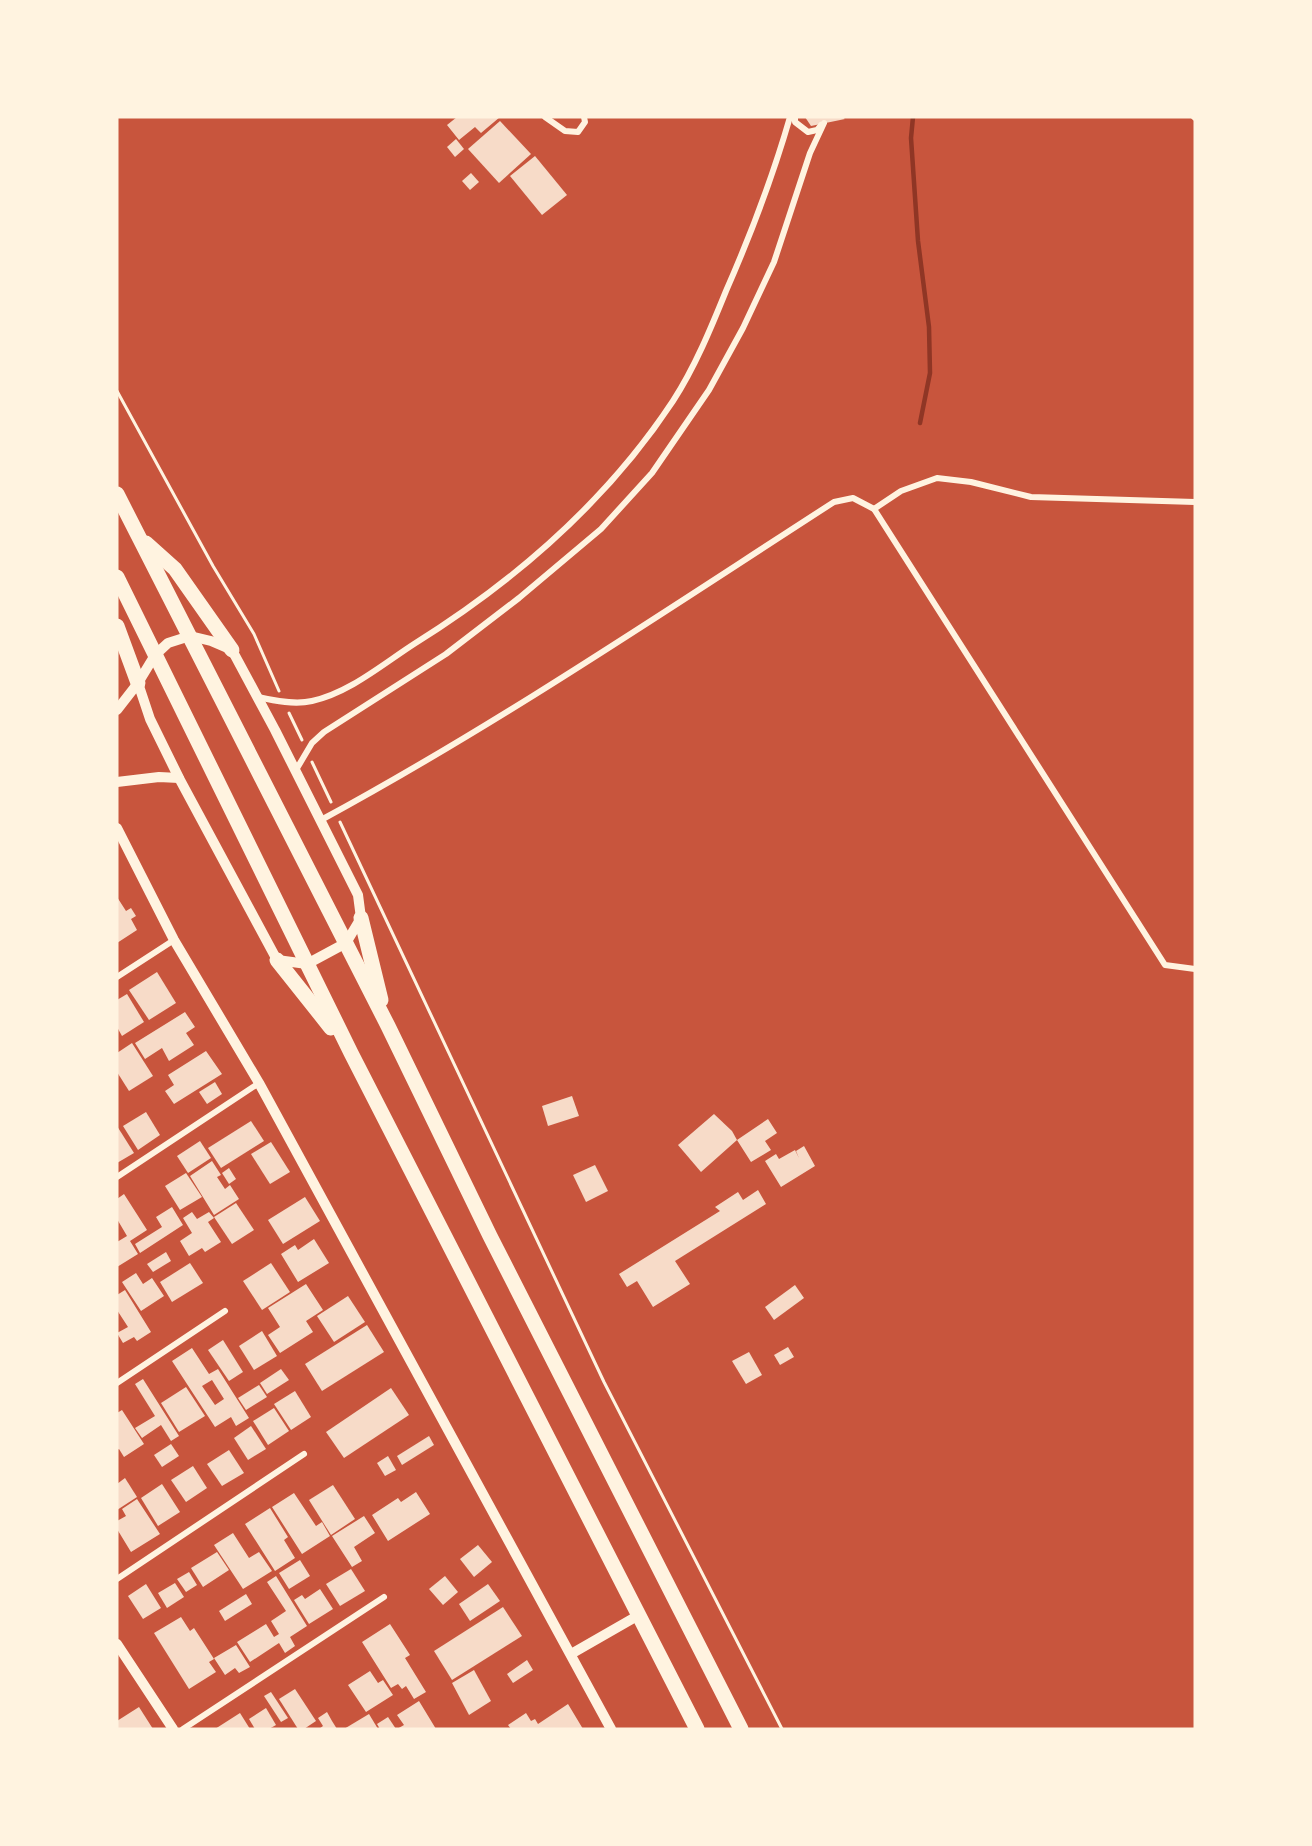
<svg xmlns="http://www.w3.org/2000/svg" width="1312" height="1846" viewBox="0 0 1312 1846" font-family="Commissioner,sans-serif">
	<rect width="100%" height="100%" fill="#c8553d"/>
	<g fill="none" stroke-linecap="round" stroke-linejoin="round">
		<!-- stream -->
		<polyline stroke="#8f3625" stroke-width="4.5" points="913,117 911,138 918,241 929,327 930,373 920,423"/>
	</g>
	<!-- building -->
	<g fill="#f7dbc8" fill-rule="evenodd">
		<polygon points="457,117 500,117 481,133 475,127 459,140 447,125"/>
		<polygon points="805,117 842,117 845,119 811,126"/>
		<polygon points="500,121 531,154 499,183 468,149"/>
		<polygon points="456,139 464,149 455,157 447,147"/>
		<polygon points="535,156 567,195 542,215 510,176"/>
		<polygon points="471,173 479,182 470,190 462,181"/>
		<polygon points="117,897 126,911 131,908 136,916 131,919 137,930 117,943"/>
		<polygon points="157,972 176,1003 149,1020 129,990"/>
		<polygon points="127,994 144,1022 122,1036 117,1027 117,1000"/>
		<polygon points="185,1012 195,1027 186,1033 194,1045 169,1061 162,1048 145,1059 135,1043"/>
		<polygon points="132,1043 153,1076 129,1091 117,1072 117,1053"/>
		<polygon points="206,1051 222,1074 174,1104 165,1091 174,1085 168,1075"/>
		<polygon points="215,1082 222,1094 207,1104 199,1092"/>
		<polygon points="572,1096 579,1116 548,1126 542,1106"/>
		<polygon points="146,1112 160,1135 138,1150 123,1126"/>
		<polygon points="714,1114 732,1131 737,1140 701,1172 678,1145"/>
		<polygon points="768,1119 777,1133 765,1141 771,1150 751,1162 737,1140"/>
		<polygon points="251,1121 264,1141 221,1168 208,1148"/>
		<polygon points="117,1126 134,1153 117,1163"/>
		<polygon points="200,1141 211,1158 188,1173 177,1156"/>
		<polygon points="271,1142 290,1172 270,1184 251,1154"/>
		<polygon points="804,1146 815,1166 781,1187 765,1161 776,1154 779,1159 795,1150 799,1158 796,1151"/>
		<polygon points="212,1161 221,1175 217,1177 225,1189 230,1185 239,1199 214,1215 190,1176"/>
		<polygon points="595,1165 608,1191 586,1202 573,1175"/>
		<polygon points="229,1168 236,1179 229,1184 222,1173"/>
		<polygon points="186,1173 202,1197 180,1210 165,1186"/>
		<polygon points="758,1190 766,1204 675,1261 690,1284 653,1307 637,1281 627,1287 619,1274 720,1211 715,1207 738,1192 743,1200"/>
		<polygon points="124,1194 147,1230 130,1241 138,1254 117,1267 117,1242 127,1236 117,1219 117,1199"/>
		<polygon points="305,1197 320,1221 283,1244 268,1220"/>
		<polygon points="236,1203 254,1230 232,1244 214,1217"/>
		<polygon points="172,1207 183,1225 140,1253 135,1244 162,1227 156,1217"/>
		<polygon points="192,1212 197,1219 209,1212 214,1218 208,1222 221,1242 205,1252 202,1248 189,1256 180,1241 192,1233 183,1218"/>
		<polygon points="314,1239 329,1263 298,1282 281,1254 295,1245 298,1250"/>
		<polygon points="166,1252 171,1261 153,1272 147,1264"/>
		<polygon points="190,1263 203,1283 172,1302 160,1282"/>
		<polygon points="271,1263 290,1292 262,1310 243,1281"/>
		<polygon points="136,1273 143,1284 152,1278 164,1296 141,1311 122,1282"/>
		<polygon points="306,1284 323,1310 306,1321 313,1332 280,1353 268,1335 280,1327 268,1308"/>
		<polygon points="795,1285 804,1298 774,1320 765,1307"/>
		<polygon points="125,1290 151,1332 137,1341 134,1337 123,1343 117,1333 128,1327 117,1310 117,1295"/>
		<polygon points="348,1296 365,1322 334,1342 317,1316"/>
		<polygon points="367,1325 384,1352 322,1391 305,1364"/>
		<polygon points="262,1331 277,1356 254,1370 239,1346"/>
		<polygon points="223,1340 243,1372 229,1381 208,1350"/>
		<polygon points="788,1347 794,1357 780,1365 774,1355"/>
		<path d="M192,1348l17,26 9,-5 31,49 -13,8 -5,-9 -16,10 -43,-66zM212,1380l12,19 -9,6 -13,-19z"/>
		<polygon points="749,1352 762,1375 746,1384 732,1361"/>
		<polygon points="281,1369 289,1380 267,1394 260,1383"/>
		<polygon points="143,1379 179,1436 171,1441 161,1425 142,1438 135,1428 155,1416 135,1384"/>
		<polygon points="259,1385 267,1397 246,1410 238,1398"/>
		<polygon points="186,1387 205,1416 179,1432 161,1403"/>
		<polygon points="391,1388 409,1415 344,1458 326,1432"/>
		<polygon points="295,1391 311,1417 291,1430 274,1404"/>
		<polygon points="274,1408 289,1431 268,1445 253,1421"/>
		<polygon points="122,1410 144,1444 124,1457 119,1449 117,1450 117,1413"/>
		<polygon points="251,1426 266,1449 248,1460 234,1438"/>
		<polygon points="429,1436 434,1445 402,1465 397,1456"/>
		<polygon points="171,1444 179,1456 162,1467 154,1455"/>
		<polygon points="229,1450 244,1473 222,1486 207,1464"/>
		<polygon points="388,1456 396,1470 385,1476 377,1463"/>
		<polygon points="193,1466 207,1488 186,1502 171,1480"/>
		<polygon points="125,1478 137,1497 117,1510 117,1484"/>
		<polygon points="162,1484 180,1512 158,1526 141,1498"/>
		<polygon points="333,1485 355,1519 331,1535 309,1500"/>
		<polygon points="416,1492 430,1514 388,1541 372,1515 398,1498 401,1502"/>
		<polygon points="294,1493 316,1526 322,1522 330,1536 302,1554 272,1507"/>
		<polygon points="137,1499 160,1534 131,1552 117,1529 117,1521 126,1516 122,1509"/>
		<polygon points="270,1508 288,1537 284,1540 295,1558 275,1571 245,1524"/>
		<polygon points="364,1516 375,1533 354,1547 362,1561 352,1567 332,1536"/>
		<polygon points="233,1533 249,1558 259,1552 272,1571 243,1589 214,1545"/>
		<polygon points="478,1545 492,1562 474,1577 460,1559"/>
		<polygon points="217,1552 229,1570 203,1587 191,1568"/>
		<polygon points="300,1560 310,1576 289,1589 279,1573"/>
		<polygon points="351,1569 365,1591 340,1606 326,1584"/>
		<polygon points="189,1572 197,1585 186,1592 177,1579"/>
		<polygon points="276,1576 307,1626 290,1637 295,1646 285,1653 279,1643 250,1662 237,1642 266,1624 274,1637 279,1634 271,1621 286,1611 267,1582"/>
		<polygon points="445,1576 458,1592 443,1605 429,1589"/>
		<polygon points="175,1583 184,1597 167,1608 158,1593"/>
		<polygon points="146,1584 161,1608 143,1619 128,1596"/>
		<polygon points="488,1584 500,1601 470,1621 459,1604"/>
		<polygon points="320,1589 333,1609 309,1624 294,1600 302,1595 305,1599"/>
		<polygon points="246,1594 252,1604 225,1621 219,1611"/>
		<polygon points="503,1607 522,1636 452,1680 434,1651"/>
		<polygon points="181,1617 190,1631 194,1628 214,1659 209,1662 216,1672 189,1689 154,1633"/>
		<polygon points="390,1624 410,1655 405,1658 426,1692 414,1699 406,1686 402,1689 398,1684 391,1688 362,1642"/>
		<polygon points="236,1645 250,1667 239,1673 235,1668 225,1675 214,1658"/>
		<polygon points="527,1660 533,1670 513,1683 507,1674"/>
		<polygon points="474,1670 491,1701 469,1715 452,1683"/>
		<polygon points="370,1671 378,1683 383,1680 393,1695 366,1712 348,1685"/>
		<polygon points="295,1689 316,1721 304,1729 298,1729 279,1699"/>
		<polygon points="271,1692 288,1718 281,1722 264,1696"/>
		<polygon points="419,1701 436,1729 397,1729 404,1725 397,1715"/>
		<polygon points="568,1704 583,1729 511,1729 508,1725 526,1713 531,1721 535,1719 538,1724"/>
		<polygon points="139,1707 153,1729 117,1729 117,1721"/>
		<polygon points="266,1708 276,1725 269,1729 255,1729 249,1719"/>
		<polygon points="327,1712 332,1721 337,1729 319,1729 323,1726 318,1718"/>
		<polygon points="240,1713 250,1729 215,1729"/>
		<polygon points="369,1714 378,1729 344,1729"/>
		<polygon points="388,1717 396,1729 380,1729 377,1724"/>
	</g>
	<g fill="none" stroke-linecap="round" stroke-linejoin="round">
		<!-- path -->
		<g stroke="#fff3e0" stroke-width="3">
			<polyline points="117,391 213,566 254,634 279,691"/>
			<polyline points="289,713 302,740"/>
			<polyline points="312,762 331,802"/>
			<polyline points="340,822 604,1382 782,1729"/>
		</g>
		<!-- minor -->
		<g stroke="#fff3e0" stroke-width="6">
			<polyline points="545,117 565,131 578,132 585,122 584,117"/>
			<polyline points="795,117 795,122 808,132 817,130 821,125"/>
			<polyline points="1194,117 1195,118"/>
			<polyline points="874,509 901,491 937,478 971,482 1031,497 1195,502"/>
			<path d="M258,697c17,4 37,8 54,4 37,-8 71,-37 102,-57 101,-63 193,-143 259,-243 22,-34 38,-73 53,-110 25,-57 47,-115 64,-174"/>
			<polyline points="296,770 312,743 324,732 446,654 519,598 601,529 652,473 709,390 743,328 774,262 810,153 824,123"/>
			<path d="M321,820c177,-96 344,-209 513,-318l19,-4 21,11 291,456 30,4"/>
			<polyline points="117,977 174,940"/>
			<polyline points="117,1177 259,1083"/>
			<polyline points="117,1383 225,1311"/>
			<polyline points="117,1579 304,1454"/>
			<polyline points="183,1729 384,1597"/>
		</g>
		<!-- tertiary -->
		<g stroke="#fff3e0" stroke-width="10">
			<polyline points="117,710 138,683 155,655 168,643 190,636 211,641 232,650 275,730 358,895 361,918 346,943 307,964 277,960 179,778 150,719 138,683"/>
			<polyline points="117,782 159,777 179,778"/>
			<polyline points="117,828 174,940 259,1083 611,1729"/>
			<polyline points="117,1644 173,1729"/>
			<polyline points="571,1654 639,1615"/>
		</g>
		<!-- primary -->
		<g stroke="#fff3e0" stroke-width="15">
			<polyline points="117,494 388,1026 490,1236 741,1729"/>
			<polyline points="146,543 175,569 232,650"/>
			<polyline points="117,577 351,1053 697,1729"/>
			<polyline points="117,626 138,683"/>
			<polyline points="361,918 381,1000"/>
			<polyline points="277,960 331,1028"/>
		</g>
	</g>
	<!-- border -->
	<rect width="1312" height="1846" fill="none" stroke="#fff3e0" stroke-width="237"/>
</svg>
